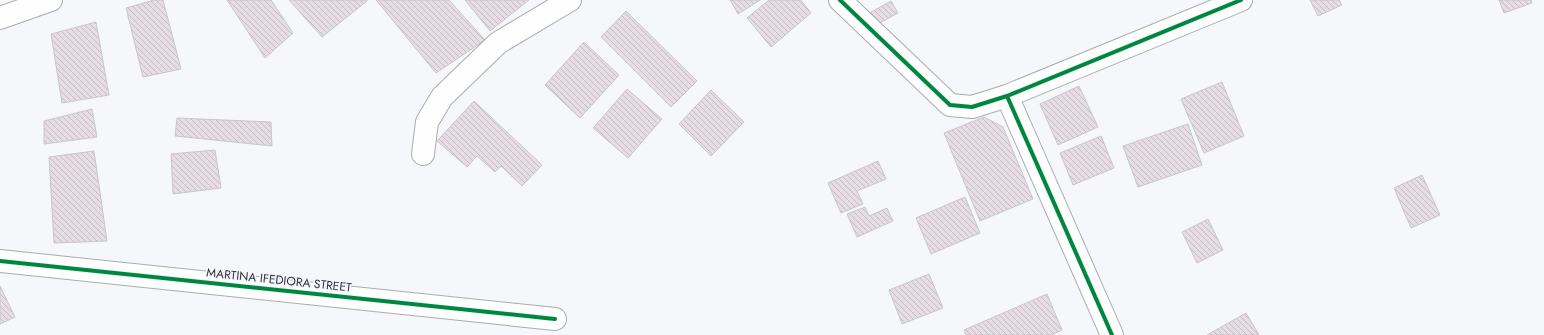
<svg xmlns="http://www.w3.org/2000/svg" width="1544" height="335" viewBox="0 0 1544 335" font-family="Jost,sans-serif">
	<defs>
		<pattern id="building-back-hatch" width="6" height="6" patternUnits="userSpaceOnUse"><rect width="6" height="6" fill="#e6dce3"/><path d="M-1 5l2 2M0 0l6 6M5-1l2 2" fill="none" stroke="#c6bdc3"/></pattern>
	</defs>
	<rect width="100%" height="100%" fill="#f6f7fb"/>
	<!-- building -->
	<g fill="url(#building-back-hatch)" stroke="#c8c7c9">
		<polygon points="154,0 163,0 181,69 143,77 126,8"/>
		<polygon points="227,0 271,0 293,33 265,58"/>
		<polygon points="289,0 367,0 367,1 322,37"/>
		<polygon points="376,0 449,0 485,40 436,73"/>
		<polygon points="465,0 529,0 490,31"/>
		<polygon points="730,0 760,0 738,14"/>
		<polygon points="769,0 801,0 811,13 771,47 747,18"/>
		<polygon points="1310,0 1339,0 1342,5 1318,16"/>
		<polygon points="1499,0 1531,0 1532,3 1504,13"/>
		<polygon points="891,1 898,13 878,24 871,12"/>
		<polygon points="626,11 697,81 671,107 601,37"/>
		<polygon points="96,22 109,95 62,103 51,34"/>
		<polygon points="584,42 619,75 580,118 545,85"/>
		<polygon points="1222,82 1244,136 1204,153 1181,99"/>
		<polygon points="1079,86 1098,127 1058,145 1040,104"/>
		<polygon points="627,89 662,119 628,158 593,128"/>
		<polygon points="711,90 744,122 711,156 679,124"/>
		<polygon points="474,101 542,165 522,186 501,166 495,172 477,156 467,167 437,141"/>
		<polygon points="92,109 97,137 44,144 44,121"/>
		<polygon points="984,117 1003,127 1033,199 980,221 944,133"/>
		<polygon points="177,118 271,122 272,146 175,136"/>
		<polygon points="1188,124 1202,165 1138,187 1123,146"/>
		<polygon points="1101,136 1114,168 1073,185 1060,153"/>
		<polygon points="215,150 221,188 173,194 171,154"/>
		<polygon points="94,151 107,241 54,243 49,157"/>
		<polygon points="878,161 886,179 857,191 863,204 841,213 828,183"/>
		<polygon points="1422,175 1440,215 1411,228 1394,188"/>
		<polygon points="965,197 980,233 931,254 916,218"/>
		<polygon points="865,207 869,216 887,208 893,221 857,237 847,214"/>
		<polygon points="1208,219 1223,250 1197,263 1182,232"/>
		<polygon points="929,274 943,308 902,324 889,290"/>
		<polygon points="0,286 15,317 0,324"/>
		<polygon points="1047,294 1062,330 1051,335 966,335 964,330"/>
		<polygon points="1246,313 1259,335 1207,335"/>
	</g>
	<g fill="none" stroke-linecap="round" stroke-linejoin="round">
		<!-- minor casing -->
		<g stroke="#abacb0" stroke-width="24">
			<g id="minor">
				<polyline points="840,0 950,105 972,107 1007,96 1241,0"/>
				<polyline points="0,18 51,0"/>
				<polyline points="1007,96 1112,335"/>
				<polyline points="423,154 427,122 442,97 498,43 570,0"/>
				<polyline points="0,261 555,319"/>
			</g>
		</g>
		<!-- minor -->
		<use href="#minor" stroke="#fefefe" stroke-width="22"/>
		<!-- cycleway casing -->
		<g stroke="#f3f6fe" stroke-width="6">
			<g id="cycleway">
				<polyline points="840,0 950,105 972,107 1007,96 1241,0"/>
				<polyline points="1007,96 1112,335"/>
				<polyline points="0,261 555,319"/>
			</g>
		</g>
		<!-- cycleway -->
		<use href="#cycleway" stroke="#00873e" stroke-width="4"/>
	</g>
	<g text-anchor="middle" stroke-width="3" stroke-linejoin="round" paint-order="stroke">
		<!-- street labels -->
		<g font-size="12" fill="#303234" stroke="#f3f6fe">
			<text transform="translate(279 280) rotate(6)" y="4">MARTINA IFEDIORA STREET</text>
		</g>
	</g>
</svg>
